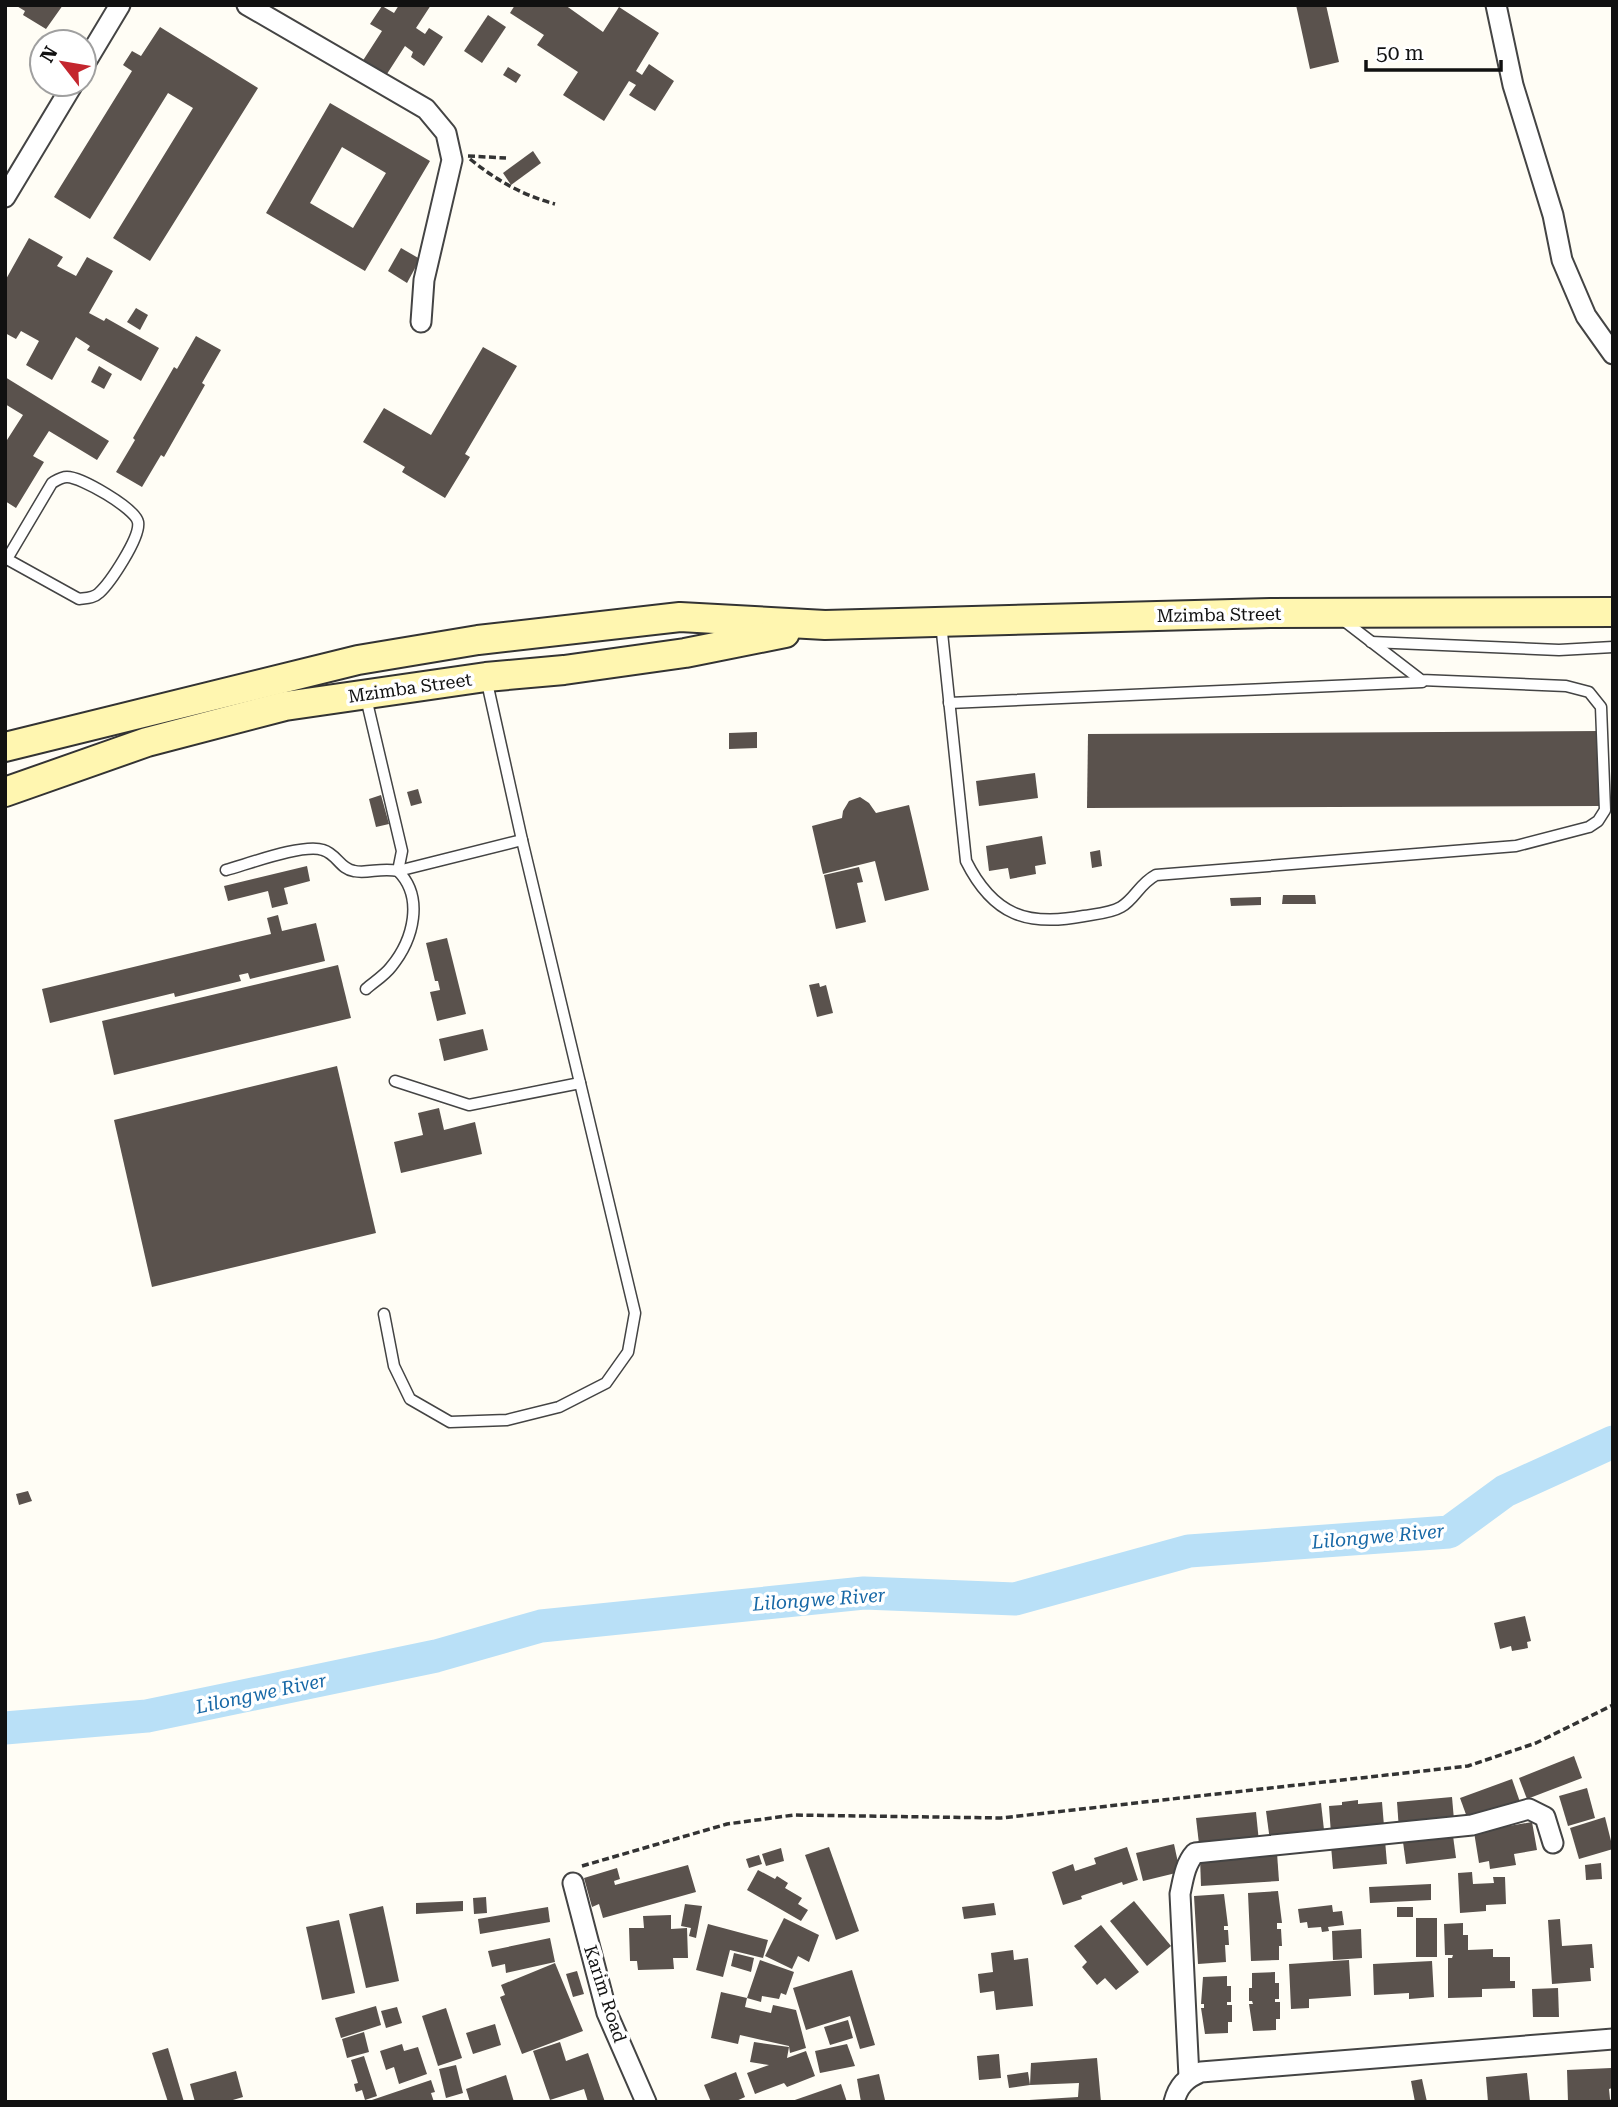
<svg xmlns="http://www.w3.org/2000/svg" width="1618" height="2107" viewBox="0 0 1618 2107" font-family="'Roboto Serif',serif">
	<rect width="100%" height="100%" fill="#fffdf5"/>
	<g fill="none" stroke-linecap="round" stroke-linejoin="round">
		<!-- river -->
		<polyline stroke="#b9e0f7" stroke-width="33" points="5,1728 147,1716 436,1656 541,1626 864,1593 1015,1599 1189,1551 1449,1532 1505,1491 1613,1442"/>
	</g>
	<!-- building -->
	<g fill="#5a524d" fill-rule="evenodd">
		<polygon points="15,5 63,5 46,29 23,15 25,11"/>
		<polygon points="399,5 431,5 416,28 425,34 429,28 443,37 424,66 411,57 413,52 405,46 385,77 362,62 382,31 370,24 382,6 394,13"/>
		<polygon points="515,5 565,5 603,32 619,7 659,33 636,71 642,75 649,64 674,81 655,111 629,95 636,85 629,81 604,121 563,95 578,72 537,45 544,35 510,13"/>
		<polygon points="1296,5 1326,5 1339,62 1310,69"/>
		<polygon points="488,15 506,27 482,63 464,51"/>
		<polygon points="160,27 258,88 150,261 113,238 193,108 168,93 90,219 54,197 132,71 123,65 132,51 141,56"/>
		<polygon points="508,67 521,75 516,83 503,75"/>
		<path d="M330,103l100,58 -65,110 -99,-58zM342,147l44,26 -33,55 -43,-25z"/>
		<polygon points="533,151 541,163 511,185 503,173"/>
		<polygon points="29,238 63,257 57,266 76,276 87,257 113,271 89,313 104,321 106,318 159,348 141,381 87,350 90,346 76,337 52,380 26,365 39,341 21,331 16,339 5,333 5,281"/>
		<polygon points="401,248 420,259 407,283 388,271"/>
		<polygon points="136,308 148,315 140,330 127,322"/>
		<polygon points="196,336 221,350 202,383 205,385 164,457 161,455 142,487 116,472 135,440 133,438 174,367 177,369"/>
		<polygon points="483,347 517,366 465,454 470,457 445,498 402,472 405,467 363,442 384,408 431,435"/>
		<polygon points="99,366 112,374 104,389 91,382"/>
		<polygon points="5,377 109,441 97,460 49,431 33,456 44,462 16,508 5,501 5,439 7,440 23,415 5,404"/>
		<polygon points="1600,731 1600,806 1087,808 1088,734"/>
		<polygon points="757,732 757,748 729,749 729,733"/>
		<polygon points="1035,773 1038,798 979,806 976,781"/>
		<polygon points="418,789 422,803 411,806 407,792"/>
		<polygon points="381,795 389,824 376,827 369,799"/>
		<polygon points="860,797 869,803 876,813 909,805 929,890 885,901 875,861 823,874 812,826 842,818 843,811 849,801"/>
		<polygon points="1042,836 1046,864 1035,866 1036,874 1010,879 1008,868 989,871 986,846"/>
		<polygon points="1100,850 1102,866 1092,868 1090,852"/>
		<polygon points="307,866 310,881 284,888 288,904 272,908 268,891 228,901 224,886"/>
		<polygon points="859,867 863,882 857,883 866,922 836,929 824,875"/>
		<polygon points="1283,895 1315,895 1316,904 1282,904"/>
		<polygon points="1261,897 1261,905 1231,906 1230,898"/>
		<polygon points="278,915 282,931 316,923 325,961 250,979 248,973 239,975 241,981 175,997 174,993 50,1023 42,989 271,934 267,918"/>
		<polygon points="447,938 466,1014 437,1021 430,992 440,990 438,981 435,981 426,943"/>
		<polygon points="338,965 351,1018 114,1075 102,1021"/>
		<polygon points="819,983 820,987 826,985 833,1013 817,1017 809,985"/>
		<polygon points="483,1029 488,1050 444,1061 439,1039"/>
		<polygon points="337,1066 376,1233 152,1287 114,1120"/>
		<polygon points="439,1108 444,1130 475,1122 482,1154 401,1173 394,1142 423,1135 418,1113"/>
		<polygon points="28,1491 32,1501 19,1505 16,1494"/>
		<polygon points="1525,1616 1531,1641 1527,1642 1528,1648 1512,1651 1511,1646 1500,1649 1494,1623"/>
		<polygon points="1574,1756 1582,1778 1527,1799 1519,1778"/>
		<polygon points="1512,1779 1520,1802 1468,1820 1460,1798"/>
		<polygon points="1587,1788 1595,1818 1568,1826 1559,1796"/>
		<polygon points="1452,1797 1454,1820 1399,1830 1397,1802"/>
		<polygon points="1358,1800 1358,1804 1382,1802 1384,1826 1331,1834 1329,1806 1342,1805 1342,1802"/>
		<polygon points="1321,1803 1324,1830 1270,1841 1266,1811"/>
		<polygon points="1256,1812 1259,1842 1199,1844 1196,1818"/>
		<polygon points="1605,1817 1613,1849 1579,1859 1570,1828"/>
		<polygon points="1532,1822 1537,1850 1514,1854 1516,1865 1490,1869 1489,1861 1479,1863 1474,1832"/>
		<polygon points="1453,1836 1456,1858 1406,1864 1403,1842"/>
		<polygon points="1385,1840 1387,1864 1333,1869 1331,1846"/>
		<polygon points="1174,1844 1180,1872 1143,1881 1136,1853"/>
		<polygon points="829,1847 859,1931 836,1940 805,1855"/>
		<polygon points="1127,1847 1138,1880 1123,1885 1122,1882 1081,1896 1082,1899 1063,1905 1052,1872 1073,1864 1075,1871 1096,1864 1094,1858"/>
		<polygon points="781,1848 784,1861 766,1866 762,1854"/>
		<polygon points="1277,1853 1279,1881 1201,1886 1200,1858"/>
		<polygon points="759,1855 762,1864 749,1868 746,1859"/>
		<polygon points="1601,1863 1602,1879 1586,1880 1585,1865"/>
		<polygon points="688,1865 696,1892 603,1918 599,1904 592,1907 584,1878 617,1868 620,1879 614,1881 615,1885"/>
		<polygon points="758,1870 775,1879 777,1876 788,1883 785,1888 802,1898 798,1904 808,1910 801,1921 747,1890"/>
		<polygon points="1472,1872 1473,1884 1494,1883 1493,1877 1505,1877 1506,1904 1486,1905 1486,1911 1460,1913 1458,1873"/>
		<polygon points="1431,1884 1431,1900 1370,1903 1369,1887"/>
		<polygon points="1278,1891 1282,1923 1277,1923 1277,1929 1281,1929 1282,1946 1279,1946 1279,1960 1251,1961 1248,1893"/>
		<polygon points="1224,1894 1228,1926 1224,1926 1224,1930 1228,1930 1229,1945 1225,1945 1226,1962 1198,1964 1194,1896"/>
		<polygon points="486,1897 487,1913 474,1914 473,1898"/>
		<polygon points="463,1901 463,1911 416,1914 416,1903"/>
		<polygon points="1134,1901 1171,1946 1147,1966 1110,1921"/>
		<polygon points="994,1903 996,1915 964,1919 962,1907"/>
		<polygon points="685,1904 702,1906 696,1938 689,1936 691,1928 681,1926"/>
		<polygon points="1332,1905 1333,1912 1342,1911 1344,1925 1328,1927 1329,1931 1322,1932 1321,1927 1308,1928 1307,1922 1300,1923 1298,1909"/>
		<polygon points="383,1906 399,1981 366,1988 349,1914"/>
		<polygon points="548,1907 550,1922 480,1934 478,1919"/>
		<rect x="1397" y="1907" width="16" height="10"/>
		<polygon points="671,1915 671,1929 687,1928 688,1958 673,1958 674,1969 638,1970 637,1961 630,1961 629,1928 644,1928 643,1916"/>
		<polygon points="784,1918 819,1935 809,1962 798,1956 792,1969 765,1956"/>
		<rect x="1416" y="1918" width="21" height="39"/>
		<polygon points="1560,1919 1562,1946 1592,1944 1594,1968 1590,1968 1591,1981 1552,1984 1548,1920"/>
		<polygon points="339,1920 355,1993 322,2000 306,1927"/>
		<polygon points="1463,1923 1463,1935 1468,1935 1468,1950 1493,1949 1493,1957 1510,1957 1510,1981 1515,1981 1515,1988 1482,1989 1482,1997 1448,1998 1448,1958 1452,1958 1453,1955 1445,1955 1444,1924"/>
		<polygon points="708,1924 768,1940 763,1958 730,1950 723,1977 696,1970"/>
		<polygon points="1101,1925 1139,1972 1116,1990 1105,1978 1097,1985 1082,1967 1087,1962 1074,1946"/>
		<polygon points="1361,1929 1362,1958 1333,1960 1332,1931"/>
		<polygon points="550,1938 555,1962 506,1973 505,1964 492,1967 488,1951"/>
		<polygon points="1013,1950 1014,1960 1028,1958 1033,2006 996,2010 994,1991 980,1993 978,1974 993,1972 991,1953"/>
		<polygon points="734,1953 754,1958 751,1972 731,1966"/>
		<polygon points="760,1960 794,1972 786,1995 781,1993 779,1999 762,1996 761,2002 747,1998"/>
		<polygon points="1349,1960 1351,1996 1309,1999 1309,2008 1291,2009 1289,1964"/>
		<polygon points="1432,1961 1434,1997 1409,1999 1409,1993 1374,1995 1373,1964"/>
		<polygon points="555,1963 583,2031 522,2054 500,1997 505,1995 501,1985"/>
		<polygon points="852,1970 875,2045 860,2049 850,2016 806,2030 793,1988"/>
		<polygon points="577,1971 584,1994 573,1997 566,1974"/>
		<polygon points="1275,1972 1275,1983 1279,1983 1279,1999 1275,1999 1275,2002 1280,2002 1280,2019 1276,2019 1276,2030 1253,2031 1249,2004 1253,2004 1252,2001 1249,2001 1249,1988 1252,1988 1252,1973"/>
		<polygon points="1227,1976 1227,1986 1231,1986 1231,2002 1227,2002 1227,2005 1232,2005 1232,2022 1228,2022 1228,2033 1205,2034 1201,2008 1204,2008 1204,2004 1201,2004 1203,1977"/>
		<polygon points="1558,1988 1559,2017 1533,2017 1532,1989"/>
		<polygon points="721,1992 747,1998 745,2007 771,2013 773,2005 796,2010 806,2048 790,2053 789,2046 740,2035 738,2044 711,2038"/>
		<polygon points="376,2006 381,2025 341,2038 335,2018"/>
		<polygon points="397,2007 402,2023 386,2028 381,2011"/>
		<polygon points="446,2008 462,2058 438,2066 422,2016"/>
		<polygon points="848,2020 853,2038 830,2045 824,2027"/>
		<polygon points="495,2024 501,2045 473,2054 466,2033"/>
		<polygon points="364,2032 369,2052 347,2058 342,2039"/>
		<polygon points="560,2042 566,2061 588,2053 605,2102 588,2102 584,2089 550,2100 533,2051"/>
		<polygon points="754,2042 789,2047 787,2058 806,2051 815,2076 787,2087 784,2083 755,2094 747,2073 769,2065 750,2062"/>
		<polygon points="402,2044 404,2051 418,2047 427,2074 399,2084 394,2067 386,2070 380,2051"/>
		<polygon points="847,2044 855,2066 820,2073 815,2051"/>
		<polygon points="168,2048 184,2102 168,2102 152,2053"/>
		<polygon points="999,2054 1001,2078 979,2080 977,2056"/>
		<polygon points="364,2056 377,2096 365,2100 362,2090 356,2092 354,2084 358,2083 351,2060"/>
		<polygon points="1097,2058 1101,2102 1029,2102 1029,2100 1078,2097 1079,2083 1030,2085 1031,2063"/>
		<polygon points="456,2065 463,2093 446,2098 439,2069"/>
		<polygon points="1611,2068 1612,2088 1609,2089 1610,2099 1613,2102 1568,2102 1567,2070"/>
		<polygon points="236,2071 243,2097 226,2102 195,2102 190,2084"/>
		<polygon points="736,2072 745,2097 734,2102 711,2102 704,2085"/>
		<polygon points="1028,2072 1030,2085 1009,2088 1007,2075"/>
		<polygon points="1527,2073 1530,2102 1488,2102 1486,2077"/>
		<polygon points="879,2074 885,2100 861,2102 857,2079"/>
		<polygon points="506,2075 514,2102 470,2102 466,2089"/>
		<polygon points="1422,2079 1427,2102 1415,2102 1411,2081"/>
		<polygon points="431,2080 435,2092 431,2093 434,2102 366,2102"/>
		<polygon points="841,2084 847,2102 792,2102 792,2101"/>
	</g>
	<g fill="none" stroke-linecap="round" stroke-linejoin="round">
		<!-- lane casing -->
		<g stroke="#444" stroke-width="13">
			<g id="lane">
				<path d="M5,558l74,41c7,-1 15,-1 20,-6 11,-10 42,-56 39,-71 -3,-14 -57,-45 -71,-45 -6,0 -10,3 -15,6l-45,76"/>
				<path d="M941,623l25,238c27,54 61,66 118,55 12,-2 27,-3 37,-9 14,-8 18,-23 35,-32l360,-29 73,-19 9,-6 7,-11 -4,-103 -12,-15 -23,-6 -145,-6 -78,-60"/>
				<polyline points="1371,642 1559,650 1613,647"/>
				<path d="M366,698l36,153 -4,20c26,26 16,68 -7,96 -6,8 -17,15 -25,22"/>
				<polyline points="949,703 1422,682"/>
				<path d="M226,870c22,-6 78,-27 97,-20 14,4 17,19 31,21 14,3 27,-4 44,0l124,-31"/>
				<polyline points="395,1081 469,1105 580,1083"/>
				<polyline points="384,1314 394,1366 410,1399 450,1422 507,1420 559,1407 606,1383 628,1352 635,1313 522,840 486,678"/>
			</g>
		</g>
		<!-- street casing -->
		<g stroke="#444" stroke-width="23">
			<g id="street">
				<polyline points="247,5 426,109 446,133 452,160 424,280 421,322"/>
				<polyline points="1496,5 1513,85 1553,215 1562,260 1586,316 1613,354"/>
				<polyline points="84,65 120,5"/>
				<polyline points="5,197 73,84"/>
				<polyline points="573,1883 607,2013 646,2102"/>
				<path d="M1189,2077l-9,-183c3,-14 5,-30 15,-41l277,-28 57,-16 16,8 8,26"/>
				<path d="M1174,2102c4,-16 12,-24 27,-30l412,-33"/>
			</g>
		</g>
		<!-- secondary casing -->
		<g stroke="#333" stroke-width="32">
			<g id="secondary">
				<polyline points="5,747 358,660 478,640 680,617 825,625 1270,613 1613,612"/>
				<polyline points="5,792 147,742 285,706 486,677 564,670 685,653 785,633"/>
			</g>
		</g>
		<!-- path -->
		<g stroke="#333" stroke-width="3.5" stroke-dasharray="7 3.5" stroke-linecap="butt">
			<polyline points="468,156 506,158"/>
			<path d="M470,159c26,21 52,36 85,45"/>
			<polyline points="582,1866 727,1824 794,1815 1001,1818 1468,1766 1536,1743 1613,1705"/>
		</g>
		<!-- lane -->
		<use href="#lane" stroke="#fff" stroke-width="10"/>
		<!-- street -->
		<use href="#street" stroke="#fff" stroke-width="19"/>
		<!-- secondary -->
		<use href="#secondary" stroke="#fff6b0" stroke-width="28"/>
	</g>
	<g text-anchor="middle" stroke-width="7" stroke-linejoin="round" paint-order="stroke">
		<!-- street labels -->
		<g font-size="18" fill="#111" stroke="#fff">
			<text transform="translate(1219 615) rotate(-1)" y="6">Mzimba Street</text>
			<text transform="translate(410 688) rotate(-8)" y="6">Mzimba Street</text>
			<text transform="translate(605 1994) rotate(72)" y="6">Karim Road</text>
		</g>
		<!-- water labels -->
		<g font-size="19" font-style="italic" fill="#1768a6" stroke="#fff">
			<text transform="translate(1378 1536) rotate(-5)" y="7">Lilongwe River</text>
			<text transform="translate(819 1599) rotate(-4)" y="7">Lilongwe River</text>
			<text transform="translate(261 1693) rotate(-12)" y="7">Lilongwe River</text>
		</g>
	</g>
	<!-- border -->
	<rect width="1618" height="2107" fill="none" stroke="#111111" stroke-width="14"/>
	<!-- north arrow -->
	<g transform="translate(63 63) rotate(301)"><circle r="33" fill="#ffffff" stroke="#a0a0a0" stroke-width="2"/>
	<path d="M0-5L12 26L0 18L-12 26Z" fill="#c4262e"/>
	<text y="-10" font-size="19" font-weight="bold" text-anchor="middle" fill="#111111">N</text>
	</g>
	<!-- scale -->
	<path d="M1366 60v10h135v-10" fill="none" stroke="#111111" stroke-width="3.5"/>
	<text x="1376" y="60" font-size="21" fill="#111111" stroke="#ffffff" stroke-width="5" paint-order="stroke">50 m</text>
</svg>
